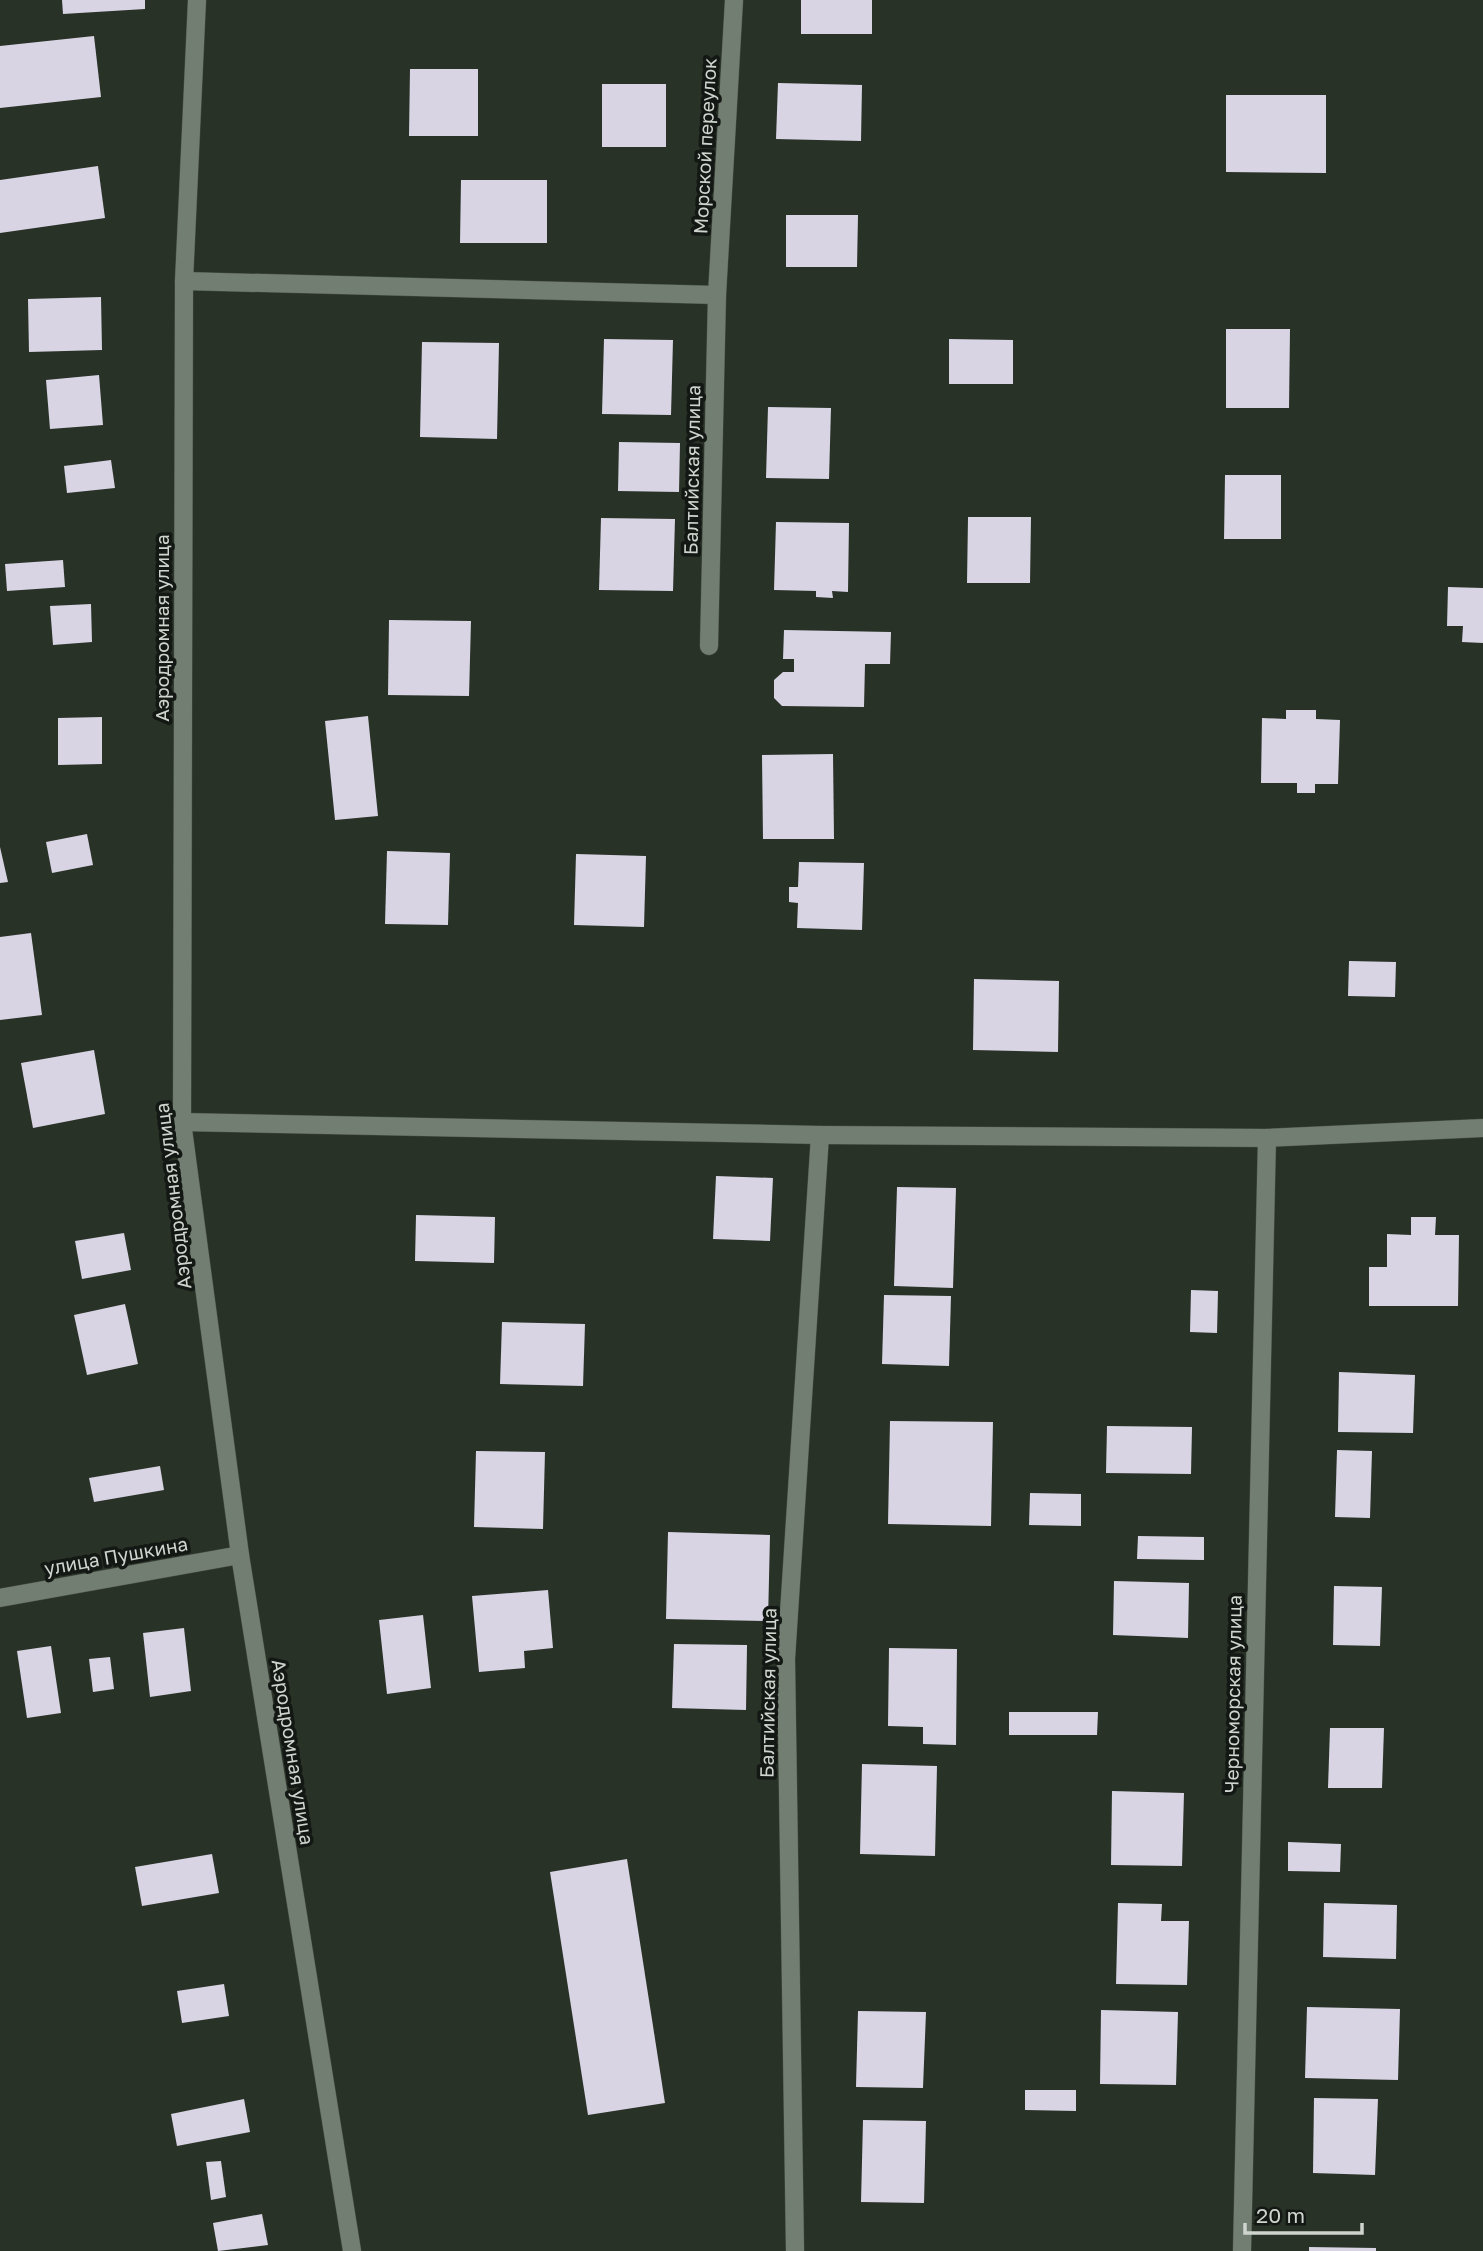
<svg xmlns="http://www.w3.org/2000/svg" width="1483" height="2251" viewBox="0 0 1483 2251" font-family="'Golos Text',sans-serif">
	<rect width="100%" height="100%" fill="#293227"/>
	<!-- building -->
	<g fill="#d8d4e4">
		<polygon points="62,0 145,0 145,9 63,14"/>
		<rect x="801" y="0" width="71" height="34"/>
		<polygon points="94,36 101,97 0,108 0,46"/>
		<polygon points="410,69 478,69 478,136 409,136"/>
		<polygon points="778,83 862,85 861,141 776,139"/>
		<rect x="602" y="84" width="64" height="63"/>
		<polygon points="1226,95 1326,95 1326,173 1226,172"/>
		<polygon points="98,166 105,218 0,233 0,180"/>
		<polygon points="461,180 547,180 547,243 460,243"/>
		<polygon points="786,215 858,215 857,267 786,267"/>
		<polygon points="101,297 102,350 29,352 28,299"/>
		<polygon points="1226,329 1290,329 1289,408 1226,408"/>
		<polygon points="604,339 673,340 671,415 602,414"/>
		<polygon points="949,339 1013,340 1013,384 949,384"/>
		<polygon points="422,342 499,343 497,439 420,437"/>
		<polygon points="99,375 103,425 50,429 46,380"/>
		<polygon points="768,407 831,408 829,479 766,478"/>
		<polygon points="619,442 680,443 679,492 618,491"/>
		<polygon points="111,460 115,488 67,493 64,466"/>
		<polygon points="1225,475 1281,475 1281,539 1224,539"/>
		<polygon points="968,517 1031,517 1030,583 967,583"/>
		<polygon points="601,518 675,519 673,591 599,590"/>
		<polygon points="776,522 849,523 848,592 832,591 833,598 816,597 816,591 774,590"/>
		<polygon points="63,560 65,587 7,591 5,564"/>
		<polygon points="1448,587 1483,588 1483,643 1462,642 1463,626 1447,626"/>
		<polygon points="91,604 92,642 53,645 50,606"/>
		<polygon points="389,620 471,621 469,696 388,695"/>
		<polygon points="784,630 891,632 890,664 865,664 864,707 782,706 774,698 774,680 783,672 794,672 794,659 783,659"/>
		<polygon points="1286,710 1316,710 1316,719 1340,720 1338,784 1315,784 1315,793 1297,793 1297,783 1261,783 1262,718 1286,719"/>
		<polygon points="368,716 378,816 335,820 325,721"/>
		<polygon points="102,717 102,764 58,765 58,718"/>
		<polygon points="833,754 834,839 763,839 762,755"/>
		<polygon points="87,834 93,865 52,873 46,842"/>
		<polygon points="0,847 8,882 0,883"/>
		<polygon points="387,851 450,853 448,925 385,924"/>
		<polygon points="576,854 646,856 644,927 574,925"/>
		<polygon points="799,862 864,863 862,930 797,928 798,903 789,902 789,887 798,887"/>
		<polygon points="31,933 42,1015 0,1020 0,937"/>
		<polygon points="1349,961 1396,962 1395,997 1348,996"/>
		<polygon points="974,979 1059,981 1058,1052 973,1050"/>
		<polygon points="94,1050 105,1114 33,1128 21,1063"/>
		<polygon points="716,1176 773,1178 770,1241 713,1239"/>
		<polygon points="897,1187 956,1188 953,1288 894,1286"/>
		<polygon points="416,1215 495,1217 494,1263 415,1261"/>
		<polygon points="1411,1217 1436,1217 1435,1235 1459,1235 1458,1306 1369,1306 1369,1267 1387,1267 1387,1234 1411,1235"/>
		<polygon points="124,1233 131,1270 82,1279 75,1241"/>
		<polygon points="1191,1290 1218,1291 1217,1333 1190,1332"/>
		<polygon points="884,1295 951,1296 949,1366 882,1364"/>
		<polygon points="125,1304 138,1364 87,1375 74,1315"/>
		<polygon points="502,1322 585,1324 583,1386 500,1384"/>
		<polygon points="1339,1372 1415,1375 1413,1433 1338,1432"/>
		<polygon points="890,1421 993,1422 991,1526 888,1524"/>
		<polygon points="1107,1426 1192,1427 1191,1474 1106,1473"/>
		<polygon points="1337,1450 1372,1451 1370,1518 1335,1517"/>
		<polygon points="476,1451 545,1452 543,1529 474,1527"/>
		<polygon points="160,1466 164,1490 94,1502 89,1478"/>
		<polygon points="1030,1493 1081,1494 1081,1526 1029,1525"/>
		<polygon points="668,1532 770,1535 768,1621 666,1619"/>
		<polygon points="1138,1536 1204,1537 1204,1560 1137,1559"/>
		<polygon points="1114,1581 1189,1583 1188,1638 1113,1635"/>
		<polygon points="1334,1586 1382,1587 1380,1646 1333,1645"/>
		<polygon points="548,1590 553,1648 524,1651 525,1668 479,1672 472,1596"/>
		<polygon points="423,1615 431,1688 387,1694 379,1620"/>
		<polygon points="184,1628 191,1691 150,1697 143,1633"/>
		<polygon points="674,1644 747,1645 746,1710 672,1708"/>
		<polygon points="51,1646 61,1713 27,1718 17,1651"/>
		<polygon points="889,1648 957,1649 956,1745 923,1744 923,1727 888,1726"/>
		<polygon points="110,1657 114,1689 93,1692 89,1659"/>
		<polygon points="1009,1712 1098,1712 1097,1735 1009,1735"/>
		<polygon points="1330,1728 1384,1728 1382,1788 1328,1788"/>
		<polygon points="862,1764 937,1766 935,1856 860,1854"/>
		<polygon points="1112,1791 1184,1793 1182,1866 1111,1865"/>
		<polygon points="1288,1842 1341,1844 1340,1872 1288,1871"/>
		<polygon points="212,1854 219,1893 142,1906 135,1867"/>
		<polygon points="627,1859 665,2103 588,2115 550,1872"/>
		<polygon points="1118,1903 1162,1904 1161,1921 1189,1921 1187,1985 1116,1984"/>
		<polygon points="1324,1903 1397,1905 1396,1959 1323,1957"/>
		<polygon points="224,1984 229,2016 182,2023 177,1991"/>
		<polygon points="1307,2007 1400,2009 1398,2080 1305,2078"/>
		<polygon points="1101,2010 1178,2012 1176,2085 1100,2084"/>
		<polygon points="858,2011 926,2012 923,2088 856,2087"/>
		<polygon points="1025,2090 1076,2090 1076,2111 1025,2110"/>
		<polygon points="1314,2098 1378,2099 1375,2175 1313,2173"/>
		<polygon points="244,2099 250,2132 177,2146 171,2114"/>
		<polygon points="863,2120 926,2121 924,2203 861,2202"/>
		<polygon points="221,2161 226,2197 211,2200 206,2162"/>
		<polygon points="262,2214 268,2245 218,2251 213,2223"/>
		<polygon points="1309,2247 1376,2248 1376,2251 1309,2251"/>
	</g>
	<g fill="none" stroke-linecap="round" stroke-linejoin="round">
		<!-- minor casing -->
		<g stroke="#464e45" stroke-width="19">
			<g id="minor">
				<polyline points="197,0 184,281 182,1122 240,1555 352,2251"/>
				<polyline points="184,281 717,295"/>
				<polyline points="709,646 717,295 734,0"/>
				<polyline points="182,1122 820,1135 1267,1138 1483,1128"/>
				<polyline points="0,1598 240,1555"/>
				<polyline points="795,2251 786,1659 820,1135"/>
				<polyline points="1242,2251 1267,1138"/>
			</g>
		</g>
		<!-- minor -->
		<use href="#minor" stroke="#737e72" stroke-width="18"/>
	</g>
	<g text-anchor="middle" stroke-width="7" stroke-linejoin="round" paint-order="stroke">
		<!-- street labels -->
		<g font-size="19" fill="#cfd5ce" stroke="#141814">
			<text transform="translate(705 146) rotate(-87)" y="7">Морской переулок</text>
			<text transform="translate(692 470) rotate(-89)" y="7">Балтийская улица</text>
			<text transform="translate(162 628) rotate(-90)" y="7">Аэродромная улица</text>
			<text transform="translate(173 1196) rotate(-97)" y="7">Аэродромная улица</text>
			<text transform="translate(116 1556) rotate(-10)" y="7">улица Пушкина</text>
			<text transform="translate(768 1693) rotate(-89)" y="7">Балтийская улица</text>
			<text transform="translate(1233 1694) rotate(-89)" y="7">Черноморская улица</text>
			<text transform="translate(293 1752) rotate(81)" y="7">Аэродромная улица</text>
		</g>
	</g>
	<!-- scale -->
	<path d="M1245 2223v10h117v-10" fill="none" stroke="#cfd5ce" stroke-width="3.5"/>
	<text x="1256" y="2223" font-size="21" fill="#cfd5ce" stroke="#141814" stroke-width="5" paint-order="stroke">20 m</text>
</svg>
